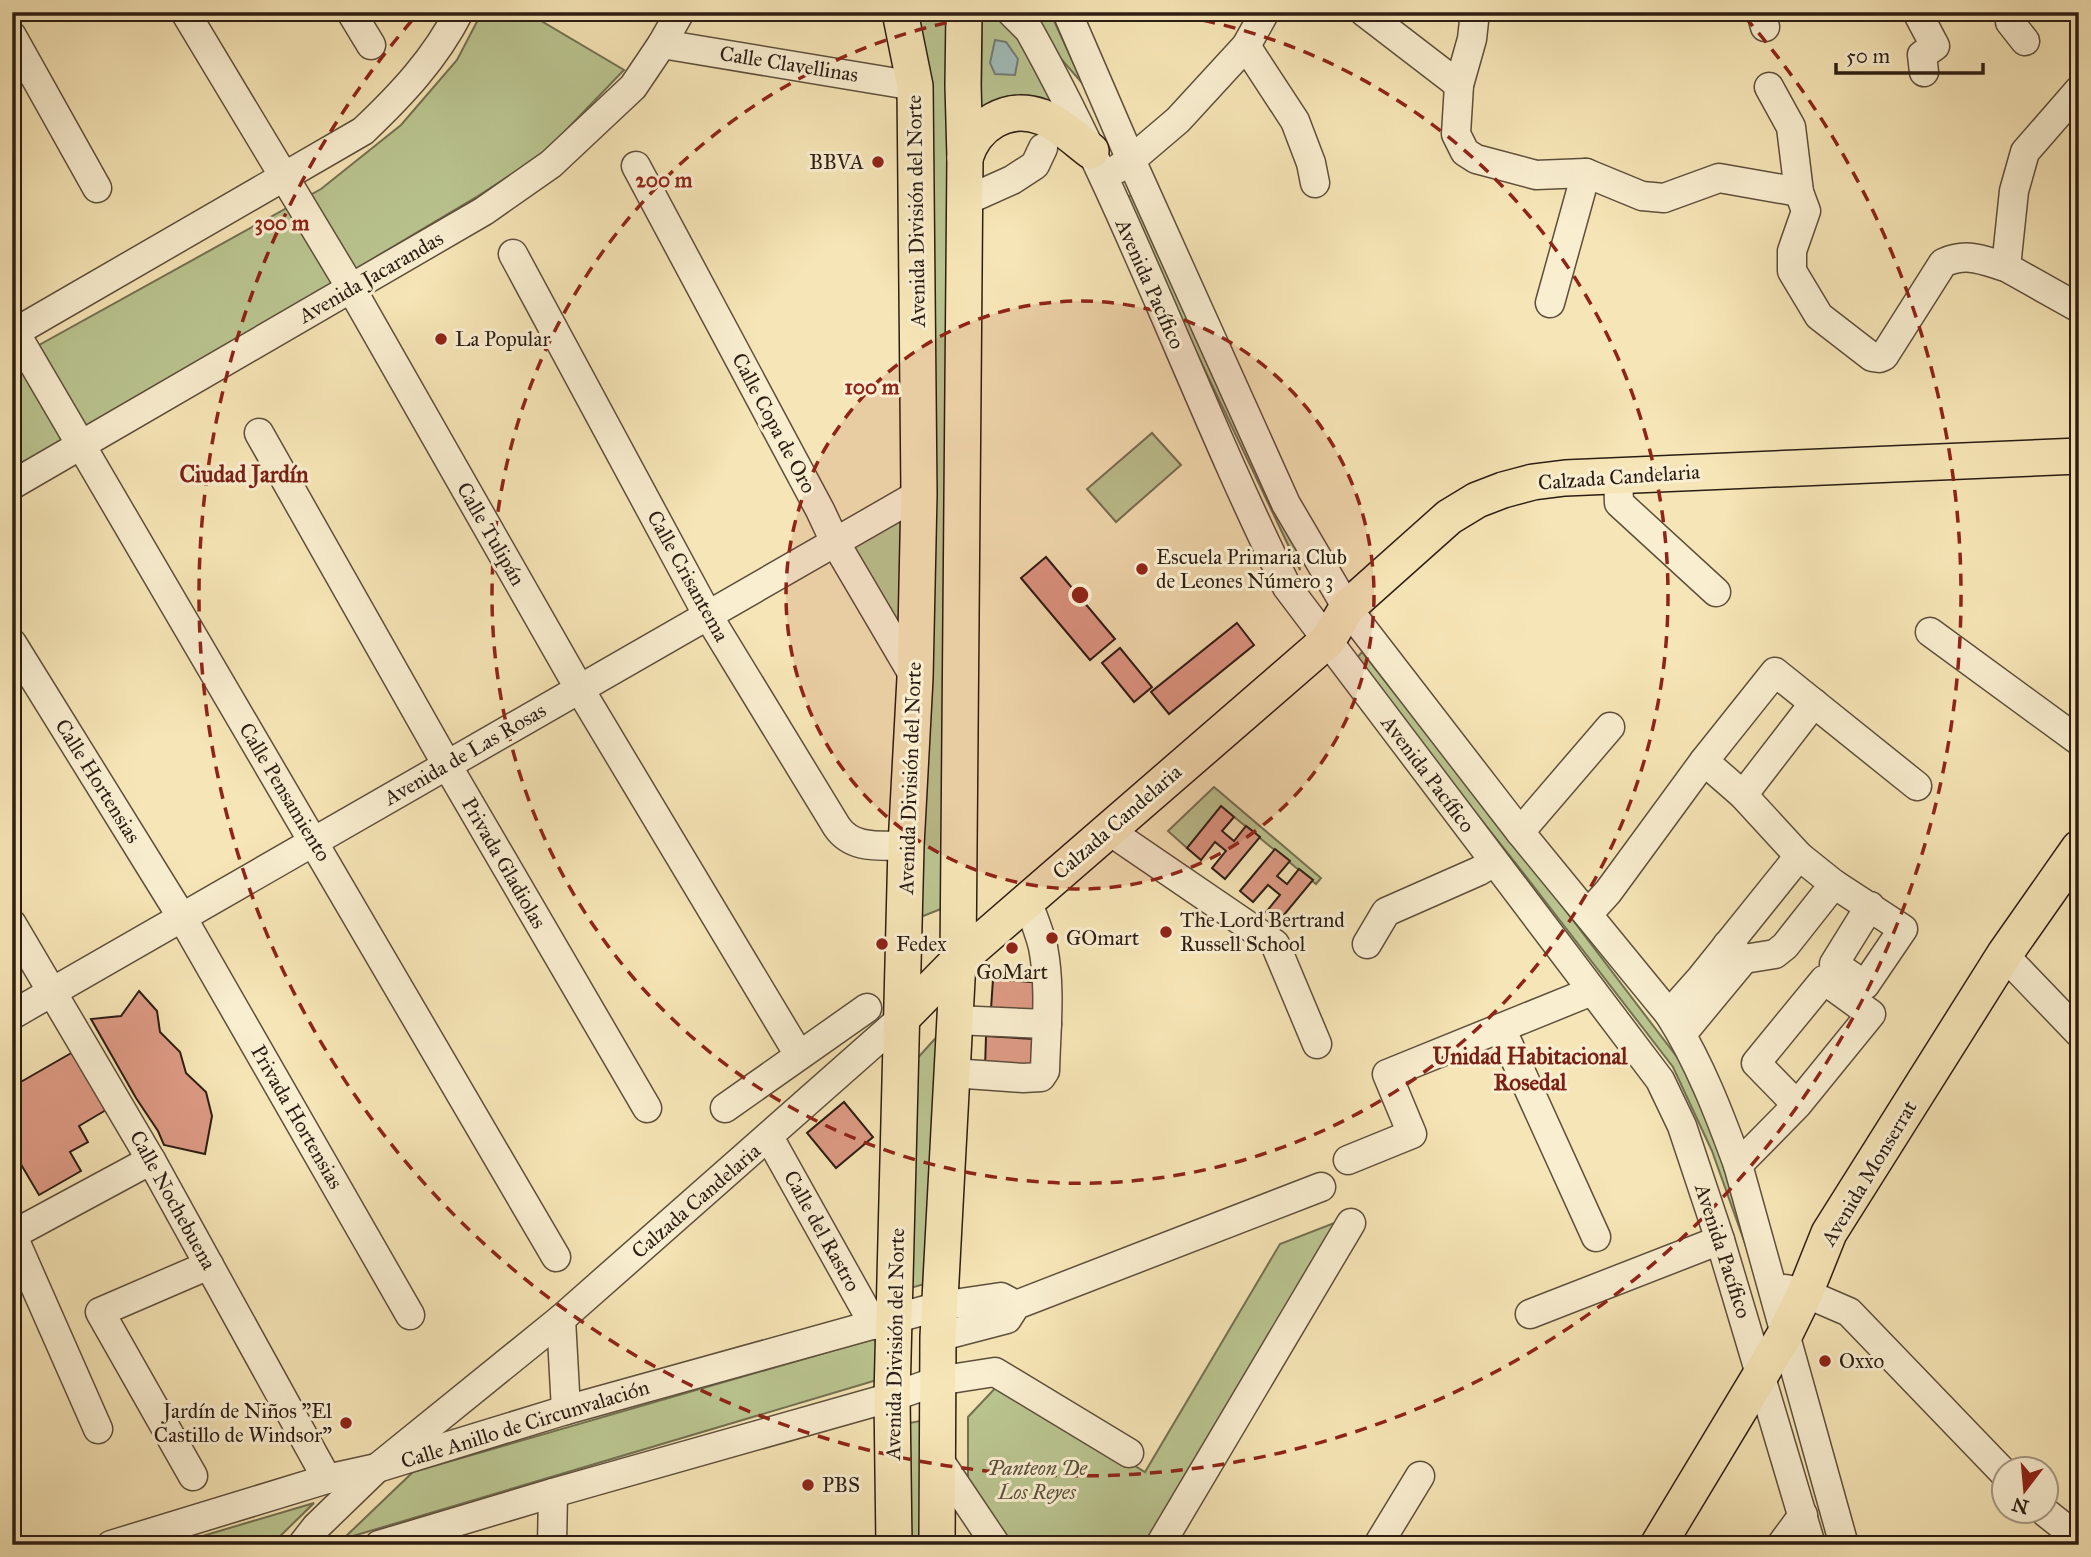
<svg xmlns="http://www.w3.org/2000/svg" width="2091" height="1557" viewBox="0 0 2091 1557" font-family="'IM FELL Great Primer',serif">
	<rect width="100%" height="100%" fill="#f6e5b6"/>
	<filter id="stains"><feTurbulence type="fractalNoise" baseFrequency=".00286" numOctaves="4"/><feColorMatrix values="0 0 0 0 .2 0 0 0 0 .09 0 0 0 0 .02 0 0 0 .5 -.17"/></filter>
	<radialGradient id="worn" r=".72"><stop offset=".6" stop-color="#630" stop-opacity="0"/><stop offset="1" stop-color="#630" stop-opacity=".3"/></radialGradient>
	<!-- green -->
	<g fill="#bac590" stroke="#737152" stroke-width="2">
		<polygon points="482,12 526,12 624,70 543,154 478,196 12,474 12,360 321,189 401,125 457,60"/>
		<polygon points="914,12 951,12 946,907 918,918"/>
		<polygon points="982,12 995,12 1017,36 1058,113 981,106"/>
		<polygon points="1020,12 1050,12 1083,84"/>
		<polygon points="1134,193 1298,553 1300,570 1124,200"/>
		<polygon points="1152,433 1181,465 1116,522 1087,489"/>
		<polygon points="913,499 907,677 836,542"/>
		<polygon points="1362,652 1537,873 1680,1061 1727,1166 1748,1252 1712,1151 1673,1067 1528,879 1355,660"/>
		<polygon points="1214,787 1321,878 1316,884 1222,807 1187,848 1168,831"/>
		<polygon points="943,1030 935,1281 907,1289 913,1063"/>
		<polygon points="1342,1220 1150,1545 1003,1545 968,1493 968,1417 1000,1383 1145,1472 1280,1244"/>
		<polygon points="887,1335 887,1377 343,1539 413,1472"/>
		<polygon points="926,1420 924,1545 909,1545 904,1424"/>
		<polygon points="314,1503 271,1545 172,1545"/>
	</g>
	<!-- water -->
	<polygon fill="#a1bcb9" stroke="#727c77" stroke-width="2" points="995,40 1006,42 1018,59 1015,75 995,74 990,63"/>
	<!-- building -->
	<g fill="#de9b85" stroke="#2c1d14" stroke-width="2">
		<polygon points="1046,557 1115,639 1090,660 1021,578"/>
		<polygon points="1237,623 1254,645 1169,714 1151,692"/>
		<polygon points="1120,648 1152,687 1134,702 1102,663"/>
		<polygon points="1221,806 1234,817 1222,831 1234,841 1246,826 1260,837 1225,879 1212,868 1226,851 1215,842 1201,860 1187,848"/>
		<polygon points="1275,849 1290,861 1277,876 1287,884 1299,869 1313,880 1278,922 1266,912 1280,895 1268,885 1253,902 1240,891"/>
		<polygon points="993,979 1043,983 1041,1012 991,1009"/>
		<polygon points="139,991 157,1011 160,1032 180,1052 186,1073 206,1092 212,1116 205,1154 164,1145 158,1131 136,1098 91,1019 121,1016"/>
		<polygon points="986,1036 1034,1039 1033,1070 985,1068"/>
		<polygon points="73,1052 106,1110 79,1126 88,1142 70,1152 81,1171 39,1195 19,1161 12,1164 12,1087"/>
		<polygon points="844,1102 873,1137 836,1168 807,1133"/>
	</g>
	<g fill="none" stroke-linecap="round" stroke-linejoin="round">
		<!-- minor casing -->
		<g stroke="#5e4f3c" stroke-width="31">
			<g id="minor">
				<polyline points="185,12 351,288 579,688 799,1055"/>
				<polyline points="351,12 371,45"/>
				<path d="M1011,12l18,18c100,179 167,374 258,557l373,493 22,46 38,114 91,305"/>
				<path d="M1067,12l64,148 155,344 61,104 173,224 149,182c30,47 50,99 69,151l106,380"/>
				<polyline points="1364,12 1459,85"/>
				<polyline points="1475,12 1472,39 1459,85 1456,134 1465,152 1476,159 1536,175 1586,173 1642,196 1664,198 1719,178 1799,192"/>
				<polyline points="1761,12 1765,27"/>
				<polyline points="1917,12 1935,46 1922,55 1924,72"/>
				<polyline points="2018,12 2010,22 2025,41"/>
				<polyline points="12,36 97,188"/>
				<polyline points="662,44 915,86"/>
				<polyline points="1246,46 1295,121 1311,163 1315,183"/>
				<path d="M1769,87l22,40 8,65 7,19 -14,40v20l27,45 53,41 7,1 5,-2 59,-93c24,-11 39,-3 63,4l8,-76 11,-39 54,-62"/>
				<polyline points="636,166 820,510 835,542 915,678"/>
				<polyline points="1117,169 1131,160 1178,120 1246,46 1265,12"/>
				<polyline points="965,201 1012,180 1035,165 1043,148"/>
				<path d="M513,254l194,360 130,213c16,23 43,18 69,19"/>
				<polyline points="2006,267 2079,308"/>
				<polyline points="1550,303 1586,173"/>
				<polyline points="12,327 556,1257"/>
				<path d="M12,334l351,-203c38,-36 72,-72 96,-119"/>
				<polyline points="259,433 447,765 647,1108"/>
				<polyline points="1618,475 1619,503 1716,592"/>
				<polyline points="12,485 484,211 551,164 633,87 662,44 680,12"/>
				<polyline points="1930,632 2079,741"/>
				<polyline points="12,643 183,919 410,1315"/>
				<polyline points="1743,795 1814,703"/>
				<polyline points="1108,830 1275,944 1317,1044"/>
				<polyline points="1520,832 1610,727"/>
				<polyline points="1834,884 1903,929 1865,985 1834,964 1870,906"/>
				<polyline points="1588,914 1608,892 1704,761"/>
				<polyline points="12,924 151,1160 327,1479"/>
				<polyline points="1367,944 1386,912 1479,871 1494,862"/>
				<polyline points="1727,945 1744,959 1775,954 1785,946 1834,884 1799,856 1743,795 1704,761 1775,672 1917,786"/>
				<polyline points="2004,955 2079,1033"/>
				<polyline points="1669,1014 1701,978 1799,856"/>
				<polyline points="12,1015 919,494"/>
				<polyline points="955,1020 1047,1024"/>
				<polyline points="1501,1028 1596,1237"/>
				<polyline points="1682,1034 1744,959"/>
				<path d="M952,1073l71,5 18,-1 4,-6c1,-41 6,-83 -2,-124 -4,-16 -10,-31 -16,-46"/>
				<polyline points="725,1108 867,1008"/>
				<polyline points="769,1137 874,1325"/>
				<polyline points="1348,1160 1412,1134 1387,1074 1592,991"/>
				<polyline points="1738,1165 1797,1105 1871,1014 1824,980 1756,1063 1797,1105"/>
				<polyline points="12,1234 98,1429"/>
				<polyline points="12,1235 151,1160"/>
				<polyline points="1785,1289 1805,1293 1849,1312 2004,1473"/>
				<polyline points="1530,1314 1720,1240"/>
				<polyline points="561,1319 566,1410"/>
				<polyline points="938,1337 1007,1319 1016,1305 1321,1187"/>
				<polyline points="937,1457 996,1545"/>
				<polyline points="193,1476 100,1312 209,1265"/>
				<polyline points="2045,1512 2079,1539"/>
				<polyline points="111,1545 327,1479 377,1468 566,1410 940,1306 1001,1297 1016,1305"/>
				<polyline points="302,1545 316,1527 377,1468 561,1319 902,1018"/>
				<polyline points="379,1545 553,1493 892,1397 937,1381 995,1372 1129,1453"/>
				<polyline points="552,1545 553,1493"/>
				<polyline points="1160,1545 1351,1223"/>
				<polyline points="1378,1545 1420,1476"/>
				<polyline points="1781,1545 1803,1515"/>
			</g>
		</g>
		<!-- major casing -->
		<g stroke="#2c1d14" stroke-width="38">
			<g id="major">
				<path d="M965,158c10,-33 42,-54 77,-41 18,7 33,22 49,34"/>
				<polyline points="902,1018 958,961 1328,640 1347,608 1449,517 1477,500 1503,490 1533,482 1565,478 2079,456"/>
				<polyline points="894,1545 892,1397 906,846 915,678 919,494 915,86 900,12"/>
				<polyline points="937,1545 938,1337 958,961 965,158 963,85 964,12"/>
				<polyline points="1658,1545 1784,1336 1805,1293 1829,1233 2004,955 2079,848"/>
			</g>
		</g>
		<!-- minor -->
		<use href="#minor" stroke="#f9eed0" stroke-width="28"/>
		<!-- major -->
		<use href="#major" stroke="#f6e5b6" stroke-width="35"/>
	</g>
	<!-- distance rings -->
	<circle cx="1080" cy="595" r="294" fill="#8f2418" fill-opacity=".12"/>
	<g fill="none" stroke="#8f2418" stroke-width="3.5" stroke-dasharray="12 9">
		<circle cx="1080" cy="595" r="294"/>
		<path d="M1162 13A588 588 0 1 1 998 13"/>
		<path d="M1745 17A881 881 0 1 1 415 17"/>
	</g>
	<!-- markers -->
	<g fill="#8f2418" stroke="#f9eed0" stroke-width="2.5">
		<circle cx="878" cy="162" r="7"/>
		<circle cx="441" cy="339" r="7"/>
		<circle cx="1142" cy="569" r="7"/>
		<circle cx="1166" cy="932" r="7"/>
		<circle cx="1052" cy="938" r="7"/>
		<circle cx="882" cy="944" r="7"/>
		<circle cx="1012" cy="948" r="7"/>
		<circle cx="1825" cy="1361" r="7"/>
		<circle cx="346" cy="1423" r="7"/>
		<circle cx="808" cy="1485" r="7"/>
	</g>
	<g text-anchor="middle" stroke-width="6" stroke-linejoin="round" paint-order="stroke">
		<!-- street labels -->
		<g font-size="21" fill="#2c1d14" stroke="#f9eed0">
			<text transform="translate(789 64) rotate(9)" y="7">Calle Clavellinas</text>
			<text transform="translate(916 211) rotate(-91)" y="7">Avenida División del Norte</text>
			<text transform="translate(371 277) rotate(-30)" y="7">Avenida Jacarandas</text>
			<text transform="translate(1150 284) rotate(66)" y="7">Avenida Pacífico</text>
			<text transform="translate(774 423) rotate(62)" y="7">Calle Copa de Oro</text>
			<text transform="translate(1619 477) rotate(-4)" y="7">Calzada Candelaria</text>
			<text transform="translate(491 534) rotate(60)" y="7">Calle Tulipán</text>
			<text transform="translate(688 576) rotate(61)" y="7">Calle Crisantema</text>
			<text transform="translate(465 754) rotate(-30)" y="7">Avenida de Las Rosas</text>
			<text transform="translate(1428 774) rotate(53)" y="7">Avenida Pacífico</text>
			<text transform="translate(910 778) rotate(-88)" y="7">Avenida División del Norte</text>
			<text transform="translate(98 781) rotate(58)" y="7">Calle Hortensias</text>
			<text transform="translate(285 792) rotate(59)" y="7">Calle Pensamiento</text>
			<text transform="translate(1117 822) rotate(-41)" y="7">Calzada Candelaria</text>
			<text transform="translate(504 863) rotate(60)" y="7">Privada Gladiolas</text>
			<text transform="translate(297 1117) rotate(60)" y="7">Privada Hortensias</text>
			<text transform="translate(1869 1173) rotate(-59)" y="7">Avenida Monserrat</text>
			<text transform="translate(173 1200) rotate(61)" y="7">Calle Nochebuena</text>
			<text transform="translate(696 1201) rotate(-41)" y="7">Calzada Candelaria</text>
			<text transform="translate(822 1231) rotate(61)" y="7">Calle del Rastro</text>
			<text transform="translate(1723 1251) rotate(72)" y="7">Avenida Pacífico</text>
			<text transform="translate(895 1344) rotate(-89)" y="7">Avenida División del Norte</text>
			<text transform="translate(525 1424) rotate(-17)" y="7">Calle Anillo de Circunvalación</text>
		</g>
		<!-- poi labels -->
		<g font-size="21" fill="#2c1d14" stroke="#f9eed0" text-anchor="start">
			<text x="864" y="169" text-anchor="end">BBVA</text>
			<text x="455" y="346">La Popular</text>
			<text x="1156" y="564">Escuela Primaria Club<tspan x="1156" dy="24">de Leones Número 3</tspan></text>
			<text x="1180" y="927">The Lord Bertrand<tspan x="1180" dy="24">Russell School</tspan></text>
			<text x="1066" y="945">GOmart</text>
			<text x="896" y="951">Fedex</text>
			<text x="1012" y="979" text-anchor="middle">GoMart</text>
			<text x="1839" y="1368">Oxxo</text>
			<text x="332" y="1418" text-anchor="end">Jardín de Niños "El<tspan x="332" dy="24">Castillo de Windsor"</tspan></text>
			<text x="822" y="1492">PBS</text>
		</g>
		<!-- park labels -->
		<g font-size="21" font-style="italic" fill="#574f39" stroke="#f9eed0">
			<text x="1037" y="1475">Panteon De<tspan x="1037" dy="24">Los Reyes</tspan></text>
		</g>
		<!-- neighbourhood labels -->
		<g font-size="23" font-weight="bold" fill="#7a1f14" stroke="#f9eed0">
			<text x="244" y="482">Ciudad Jardín</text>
			<text x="1530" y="1064">Unidad Habitacional<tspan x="1530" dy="26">Rosedal</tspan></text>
		</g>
	</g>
	<circle cx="1080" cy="595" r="10" fill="#8f2418" stroke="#f9eed0" stroke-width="3.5"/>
	<g font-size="21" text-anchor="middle" font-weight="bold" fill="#8f2418" stroke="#f9eed0" stroke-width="6" stroke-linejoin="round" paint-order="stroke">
		<text x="664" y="187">200 m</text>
		<text x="282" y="230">300 m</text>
		<text x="872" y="394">100 m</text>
	</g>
	<!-- margin -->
	<rect width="2091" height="1557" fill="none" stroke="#f6e5b6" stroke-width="42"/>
	<rect x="14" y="14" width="2063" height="1529" fill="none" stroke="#2c1d14" stroke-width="3.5"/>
	<rect x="21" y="21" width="2049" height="1515" fill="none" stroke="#2c1d14" stroke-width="2"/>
	<!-- north arrow -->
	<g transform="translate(2025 1490) rotate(196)"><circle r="33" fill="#f9eed0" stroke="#a79a85" stroke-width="2"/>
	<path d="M0-5L12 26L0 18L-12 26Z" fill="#8f2418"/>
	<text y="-10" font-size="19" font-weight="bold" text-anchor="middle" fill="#2c1d14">N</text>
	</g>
	<!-- scale -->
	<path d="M1836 63v10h147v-10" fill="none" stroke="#2c1d14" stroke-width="3.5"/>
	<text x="1846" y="63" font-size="21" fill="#2c1d14" stroke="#f9eed0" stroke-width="5" paint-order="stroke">50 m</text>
	<rect width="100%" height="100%" filter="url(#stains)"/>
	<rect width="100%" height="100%" fill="url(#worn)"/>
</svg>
